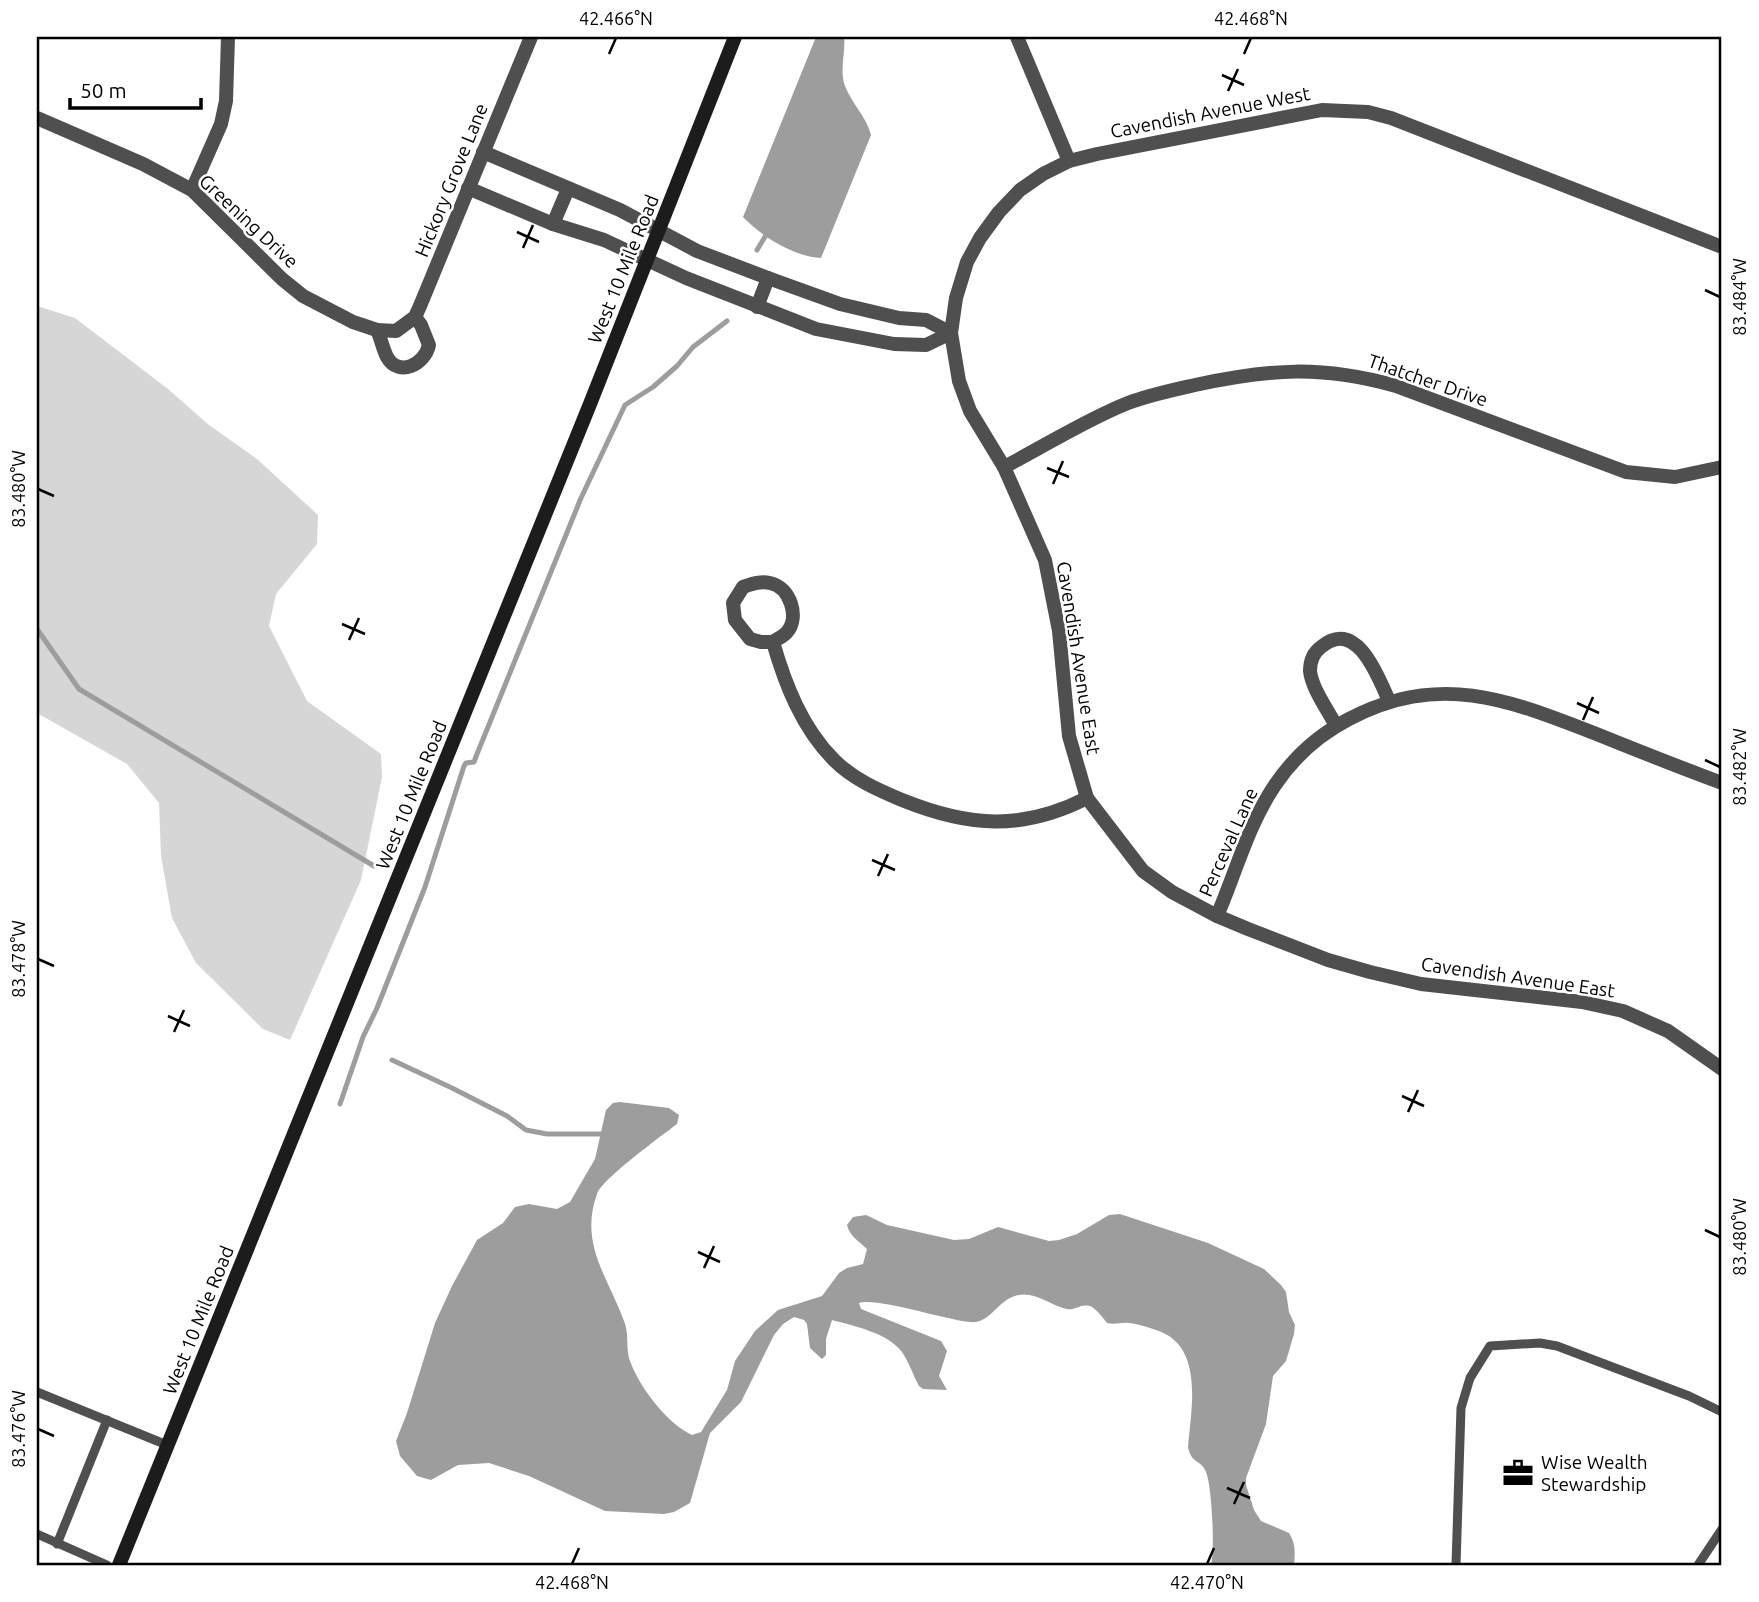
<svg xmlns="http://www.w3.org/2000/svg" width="1759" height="1602" viewBox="0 0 1759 1602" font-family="Ubuntu,sans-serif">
	<rect width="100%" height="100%" fill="#fff"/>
	<!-- green -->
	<polygon fill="#d6d6d6" points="37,306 75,318 168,389 209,425 257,459 318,515 317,544 276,594 269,626 307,701 381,754 382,777 361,880 290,1040 263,1029 196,963 172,918 161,856 159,803 127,764 37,713"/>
	<!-- water -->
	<g fill="#9d9d9d">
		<path d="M816,37h28c2,15 -5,33 1,49 7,18 21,30 26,49l-50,123c-27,-1 -60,-22 -78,-41z"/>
		<path d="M620,1102l49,6 10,7 -2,9c-17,13 -75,55 -80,70 -18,50 11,83 27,127 5,12 2,25 5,37 8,26 38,66 63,77l9,-3 26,-42 8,-29 20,-30 23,-21 44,-14 17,-23 8,-5 16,-4 4,-15c-8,-8 -17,-12 -20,-24l6,-8 13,-2 21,10 67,15 15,-1 29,-12 51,14 10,-1 18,-6 32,-19 11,-1 88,29 56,26 17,16 5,7 3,20 6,13 -1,9 -8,27 -13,15 -7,48 -20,54v7l8,25 7,11 28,12c7,11 6,20 5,32h-83c4,-15 1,-79 -5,-93 -4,-12 -15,-8 -18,-25 3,-37 17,-102 -32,-117 -9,-3 -18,-6 -27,-7 -8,-1 -14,2 -22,0 -4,-5 -9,-12 -15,-16 -10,-5 -17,4 -25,2 -19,-4 -36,-22 -57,-11 -14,7 -22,26 -40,24 -24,-2 -94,-25 -111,-19l2,6 80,32 6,10 -8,25 8,14 -24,-1 -4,-3c-6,-11 -10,-24 -17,-34 -14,-19 -48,-26 -70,-32l-6,19v16l-4,4 -12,-11 -3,-24 -3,-4 -10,-3 -11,7 -9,11 -33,67 -31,31 -20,70 -16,9 -10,2 -59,-3 -76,-35 -40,-13 -31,2 -27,15 -14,-4 -17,-20 -4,-15 11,-28 28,-90 17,-37 25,-46 26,-17 12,-16 14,-3 28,5 13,-7 25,-43 11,-49 7,-7z"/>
	</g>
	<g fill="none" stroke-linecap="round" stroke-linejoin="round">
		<!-- stream -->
		<g stroke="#9d9d9d" stroke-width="5">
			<polyline points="757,250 766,235"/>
			<polyline points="37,629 79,689 374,866"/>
			<polyline points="392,1060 452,1088 507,1116 526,1130 547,1134 602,1134"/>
			<polyline points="340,1104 363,1037 377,1008 425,887 464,766 466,763 474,762 477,754 581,498 625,405 653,387 677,366 693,347 727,321"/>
		</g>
		<!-- service -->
		<g stroke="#4f4f4f" stroke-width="9">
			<polyline points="37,1392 167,1445"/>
			<polyline points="37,1534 107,1565"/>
			<polyline points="57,1544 107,1420"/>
			<polyline points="1456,1565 1461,1408 1470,1378 1490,1346 1540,1343 1557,1346 1689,1396 1722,1412"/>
			<polyline points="1698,1565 1722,1529"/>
		</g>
		<!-- minor -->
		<g stroke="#4f4f4f" stroke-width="14">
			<polyline points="1017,37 1069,161"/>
			<polyline points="37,118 143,164 192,190 282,279 303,296 353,322 377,330 396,331 415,317 420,306 531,37"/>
			<polyline points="468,188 553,224 604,240 686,278 816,329 894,344 926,345 951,333 926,320 899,318 840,304 768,278 697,251 620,210 483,152"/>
			<polyline points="192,190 221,124 226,101 228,37"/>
			<polyline points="553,224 568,189"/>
			<polyline points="1722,247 1391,118 1368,112 1322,110 1097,154 1069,161 1043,174 1020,190 999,212 980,238 967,262 956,298 951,333 959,381 970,411 1004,467 1045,560 1059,631 1069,736 1087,798 1143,871 1172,892 1217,916 1248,929 1328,960 1370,972 1421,984 1582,1002 1623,1011 1668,1031 1722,1069"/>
			<polyline points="757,307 768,278"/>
			<path d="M377,330c4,9 6,19 10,27 12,21 38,7 42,-12l-8,-20 -6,-8"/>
			<path d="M1004,467c41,-21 81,-47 124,-64 21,-8 45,-13 67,-18 75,-16 126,-20 201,1l230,86 49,5 47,-10"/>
			<path d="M773,642h-12l-11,-3 -15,-19 -2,-17 10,-16c9,-3 17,-6 27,-4 20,4 30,34 17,49 -3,4 -10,7 -14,10 12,42 29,86 61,118 19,19 44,30 68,40 67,27 120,31 185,-2"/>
			<path d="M1336,726c-8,-16 -24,-37 -26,-55 0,-9 3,-18 11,-24 35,-30 57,29 68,54"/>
			<path d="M1217,916c19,-44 31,-91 58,-131 19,-28 45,-51 74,-66 89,-47 158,-20 245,14 42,17 85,34 128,50"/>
		</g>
		<!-- secondary -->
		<polyline stroke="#1c1c1c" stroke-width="14" points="119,1565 590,404 735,37"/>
	</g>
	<!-- ticks -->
	<path fill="none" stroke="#000" stroke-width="2.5" d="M609,54l7,-16M1244,54l7,-16M1222,75l22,10M1228,91l10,-22M517,232l22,10M523,248l10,-23M1705,290l15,7M1047,468l22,9M1053,484l10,-23M38,489l16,7M342,624l23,10M349,640l10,-22M1577,703l22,10M1583,720l10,-23M1705,760l15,7M872,860l23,10M878,876l10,-22M38,959l16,7M168,1016l22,10M174,1032l10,-22M1402,1096l22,10M1408,1112l10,-22M1705,1230l15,7M698,1252l22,10M704,1268l10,-22M38,1429l16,7M1227,1488l23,10M1234,1504l10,-22M572,1564l7,-16M1207,1564l7,-16"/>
	<!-- icons -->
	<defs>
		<g id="office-bare" transform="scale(2.415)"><path d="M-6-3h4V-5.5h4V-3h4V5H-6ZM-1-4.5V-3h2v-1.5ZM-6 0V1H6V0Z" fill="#000" stroke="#fff" stroke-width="2.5" paint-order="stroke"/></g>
	</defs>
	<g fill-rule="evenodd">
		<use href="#office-bare" x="1518" y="1473"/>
	</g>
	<g text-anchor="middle" stroke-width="5" stroke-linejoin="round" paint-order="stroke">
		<!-- street labels -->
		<g font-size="19" fill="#000" stroke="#fff">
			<text transform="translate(1210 112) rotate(-11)" y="7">Cavendish Avenue West</text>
			<text transform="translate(451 180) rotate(-68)" y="7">Hickory Grove Lane</text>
			<text transform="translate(249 221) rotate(43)" y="7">Greening Drive</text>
			<text transform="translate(623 269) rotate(-68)" y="7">West 10 Mile Road</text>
			<text transform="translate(1428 380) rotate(19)" y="7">Thatcher Drive</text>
			<text transform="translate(1079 658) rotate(81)" y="7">Cavendish Avenue East</text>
			<text transform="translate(411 795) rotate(-68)" y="7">West 10 Mile Road</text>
			<text transform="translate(1228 842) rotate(-66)" y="7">Perceval Lane</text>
			<text transform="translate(1518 977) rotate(8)" y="7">Cavendish Avenue East</text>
			<text transform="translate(198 1320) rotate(-68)" y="7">West 10 Mile Road</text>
		</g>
		<!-- poi labels -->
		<g font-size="19" fill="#000" stroke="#fff" text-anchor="start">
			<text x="1541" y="1469">Wise Wealth<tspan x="1541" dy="22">Stewardship</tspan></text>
		</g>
	</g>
	<!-- border -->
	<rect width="1759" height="1602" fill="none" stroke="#ffffff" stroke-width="77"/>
	<!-- scale -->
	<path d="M70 98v10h131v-10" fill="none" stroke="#000000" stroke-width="3.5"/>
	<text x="80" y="98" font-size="21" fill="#000000" stroke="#ffffff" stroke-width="5" paint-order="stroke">50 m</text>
	<rect x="38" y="38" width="1682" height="1526" fill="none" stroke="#000" stroke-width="2.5"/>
	<g font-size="18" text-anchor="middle" fill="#000">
		<text x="616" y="25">42.466°N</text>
		<text x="1251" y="25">42.468°N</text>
		<text transform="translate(1740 297) rotate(-90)" y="6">83.484°W</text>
		<text transform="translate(19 489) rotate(-90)" y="6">83.480°W</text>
		<text transform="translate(1740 767) rotate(-90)" y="6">83.482°W</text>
		<text transform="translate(19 959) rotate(-90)" y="6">83.478°W</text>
		<text transform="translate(1740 1237) rotate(-90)" y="6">83.480°W</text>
		<text transform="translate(19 1429) rotate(-90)" y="6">83.476°W</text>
		<text x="572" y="1589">42.468°N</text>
		<text x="1207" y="1589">42.470°N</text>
	</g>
</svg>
